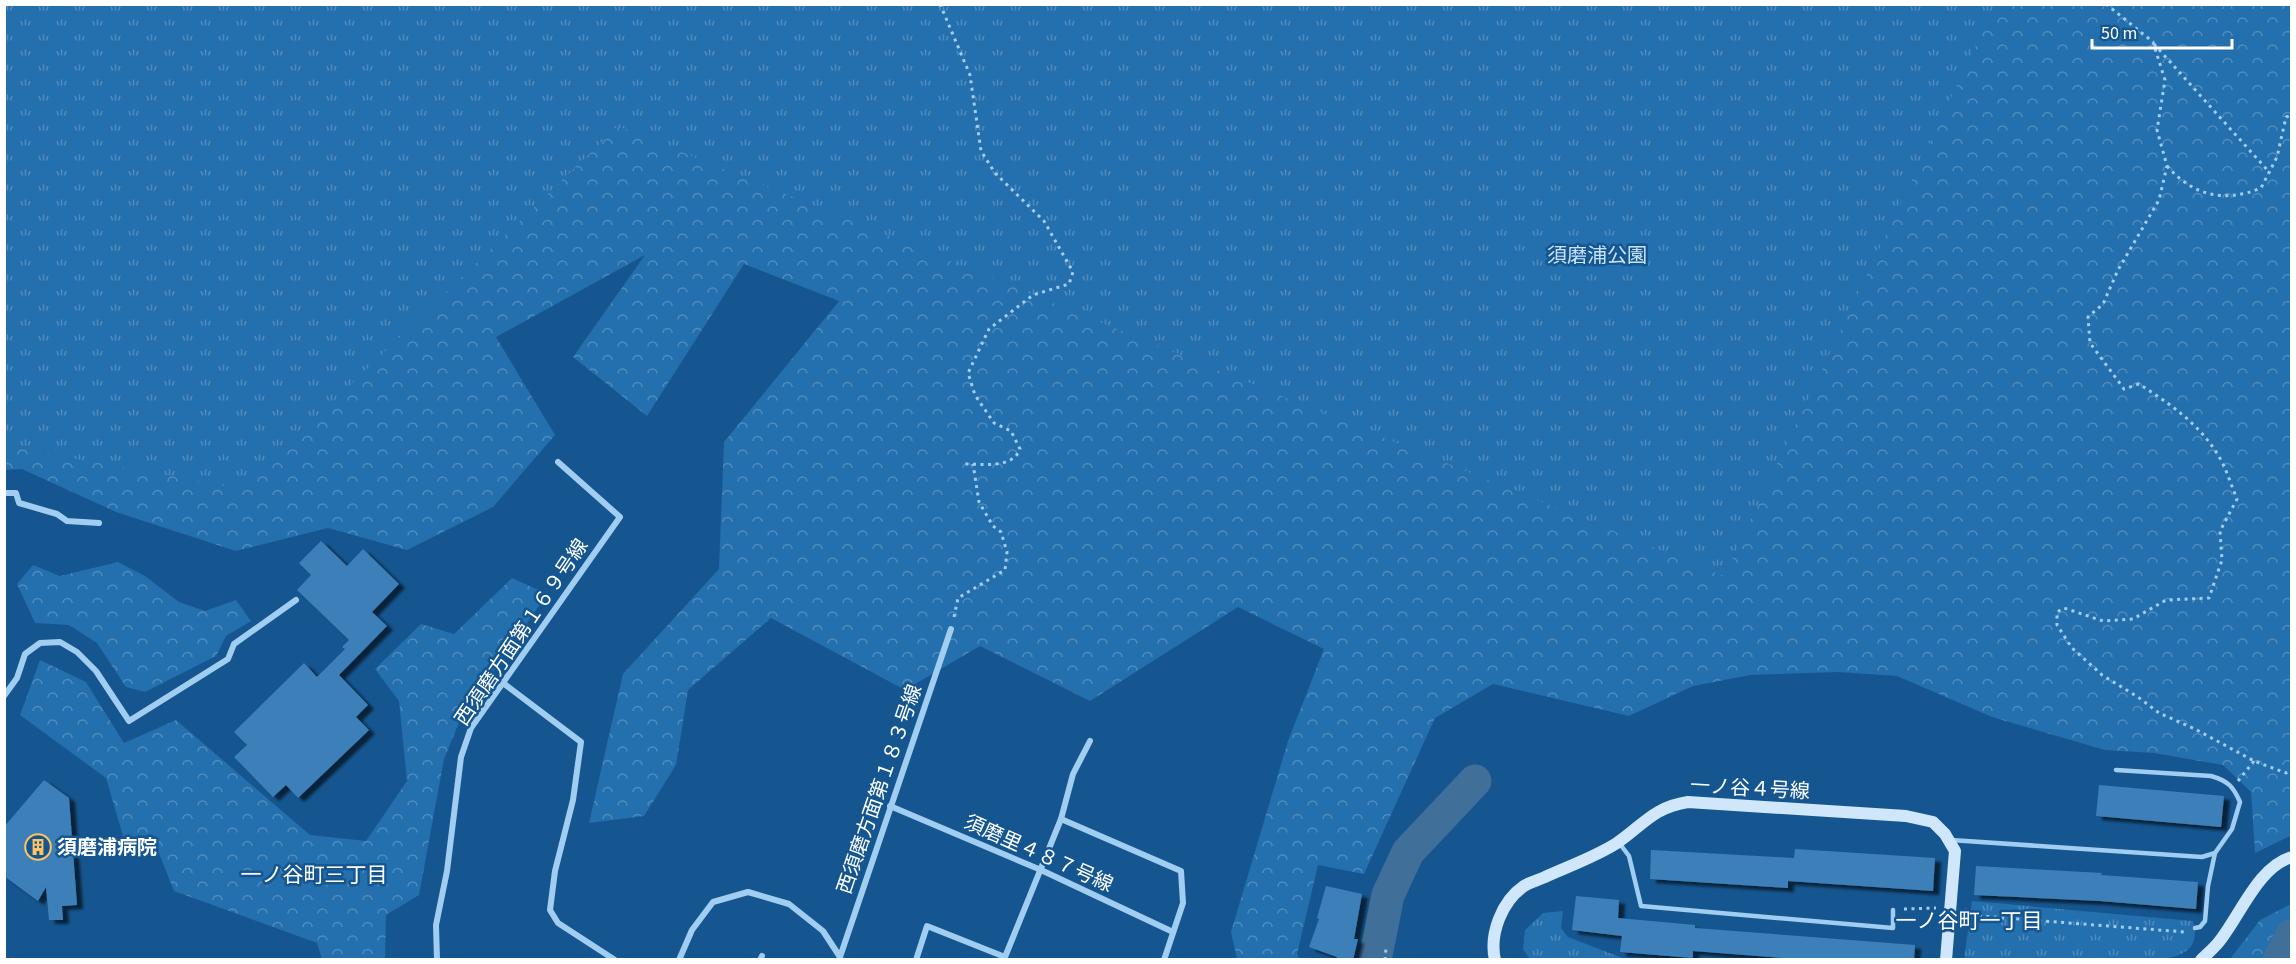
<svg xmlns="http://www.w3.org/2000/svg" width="2296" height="964" viewBox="0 0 2296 964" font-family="'Source Sans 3','Noto Sans JP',sans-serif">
	<defs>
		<pattern id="forest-crowns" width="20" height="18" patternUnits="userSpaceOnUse" patternTransform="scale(1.5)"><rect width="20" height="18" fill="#246fad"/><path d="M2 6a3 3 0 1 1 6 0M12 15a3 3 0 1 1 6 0" fill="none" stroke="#508cbd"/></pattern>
		<pattern id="park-tufts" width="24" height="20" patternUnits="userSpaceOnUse" patternTransform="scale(1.5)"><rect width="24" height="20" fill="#246fad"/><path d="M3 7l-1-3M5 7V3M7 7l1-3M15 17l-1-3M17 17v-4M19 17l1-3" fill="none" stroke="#508cbd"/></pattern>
		<filter id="shadow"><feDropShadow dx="6" dy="4" stdDeviation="1.5" flood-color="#0009"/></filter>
	</defs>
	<rect width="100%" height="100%" fill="#155690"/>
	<!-- forest -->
	<g fill="url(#forest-crowns)">
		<polygon points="5,5 2291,5 2292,835 2255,853 2251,792 2223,765 2154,753 2105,750 1992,717 1897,676 1838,672 1750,675 1693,686 1629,716 1493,684 1435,718 1364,874 1318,865 1297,954 1299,959 1237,959 1231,932 1288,741 1324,649 1238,607 1090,701 980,646 905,690 771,618 688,690 676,765 644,816 589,823 623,674 719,569 724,442 839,301 744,264 647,416 573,357 645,255 496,337 555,435 493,507 407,550 328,528 236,551 116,512 22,469 5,470"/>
		<polygon points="118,562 145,576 179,602 205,611 236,600 251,621 226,636 216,656 145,692 126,687 97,643 69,625 35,623 17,584 33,565 60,576"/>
		<polygon points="512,578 547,594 460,720 444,759 419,895 386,915 385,959 322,959 317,943 174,891 156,846 123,836 106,778 20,715 40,660 86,682 124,743 176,720 310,835 366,841 407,781 399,701 375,669 421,624 454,634"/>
		<polygon points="2291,904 2291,959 2230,959 2260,920"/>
	</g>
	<!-- park -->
	<g fill="url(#park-tufts)">
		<polygon points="4,5 5,4 1995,5 1724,576 618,126 243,489 5,446"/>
		<path d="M1972,901l221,20c8,28 -11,36 -34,38l-195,1z"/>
		<polygon points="1563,911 1561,928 1568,937 1625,959 1530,959 1523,949 1525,930 1543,913"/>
	</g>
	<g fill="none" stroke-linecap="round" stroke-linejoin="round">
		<!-- river -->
		<g stroke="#406f99" stroke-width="33">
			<polyline points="1375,960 1388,895 1408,852 1475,781"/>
			<polyline points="2279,960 2292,935"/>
		</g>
	</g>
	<!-- building -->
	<g fill="#3d80b9" filter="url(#shadow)">
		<polygon points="321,541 347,566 363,549 399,584 372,612 387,626 339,675 368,705 356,717 369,730 298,798 286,785 273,797 234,757 247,745 234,732 304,663 317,677 345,649 342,647 349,640 297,590 311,575 299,563"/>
		<polygon points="44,780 69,798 77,905 62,906 63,920 49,920 46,887 38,901 4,876 4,827"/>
		<polygon points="2099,785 2224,796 2221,827 2096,816"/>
		<polygon points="1795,849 1935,858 1933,891 1788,881 1788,888 1650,879 1651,850 1794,858"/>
		<polygon points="1976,866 2102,873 2101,875 2198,882 2196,909 2100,901 1974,895"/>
		<polygon points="1326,886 1362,894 1354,939 1358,939 1353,960 1336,960 1337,957 1309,947 1319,919 1317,918"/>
		<polygon points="1576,896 1619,900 1618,918 1695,925 1695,928 1915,945 1914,960 1808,960 1693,951 1693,958 1620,952 1622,936 1572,930"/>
	</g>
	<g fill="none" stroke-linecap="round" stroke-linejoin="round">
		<!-- path -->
		<g stroke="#a1cdf1" stroke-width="3" stroke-dasharray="3 4.5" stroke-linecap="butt">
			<path d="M940,4l30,71 11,76 14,22 49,48 29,51 -4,12 -36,11 -44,34 -21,44 7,22 19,28 17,8 9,18c-7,20 -39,15 -56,15"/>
			<path d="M2106,4l47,38 12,38 -8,50 10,36 -8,34 -41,70 -15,34 -15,13 2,26 34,46 15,-5c33,21 66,44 84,80 5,11 9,23 14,35l-17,32 2,29 -13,38 -43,2 -33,19 -30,2 -39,-13 -7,4v13l15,23 30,27 36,22 21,16 36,16 59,32 32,12 6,-3"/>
			<polyline points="2154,44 2270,173"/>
			<path d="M2167,166c26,30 58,37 94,22l16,-31 9,-40 6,-2"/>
			<polyline points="954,617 958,598 1005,570 1007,552 1001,532 993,526 979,502 973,464"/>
			<polyline points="2238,781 2254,761"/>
			<polyline points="1904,909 1936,908"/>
			<polyline points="1965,910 1980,916 2185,932"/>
			<polyline points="1385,960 1386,948"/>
		</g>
		<!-- lane -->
		<g stroke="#a1cdf1" stroke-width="4.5">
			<path d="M1951,840l251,17 13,-4 17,-24 8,-27c-7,-16 -12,-21 -29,-26l-95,-6"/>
			<polyline points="1620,844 1629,856 1641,906 1893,928 1893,910"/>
			<polyline points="2195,928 2200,927 2205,921 2208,886 2215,853"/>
		</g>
		<!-- street -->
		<g stroke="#a1cdf1" stroke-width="6">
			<polyline points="4,493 16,493 19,503 57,514 67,521 99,523"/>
			<polyline points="503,683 581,742 573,800 555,871 550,910 558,923 615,960"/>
			<polyline points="4,696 17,678 25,654 40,643 60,642 77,652 96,671 129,721 228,659 234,644 296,600"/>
			<polyline points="890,806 1041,870 1173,932"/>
			<polyline points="1061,819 1181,871 1183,903 1164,960"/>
			<polyline points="437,960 436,925 447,871 461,757 471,728 620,517 558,462"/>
			<polyline points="679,960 692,930 713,902 748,892 789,904 823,931 840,957"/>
			<polyline points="760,960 762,956"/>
			<polyline points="839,960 951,629"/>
			<polyline points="916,960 927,926 1005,957 1061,819 1073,774 1090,741"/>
		</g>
		<!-- secondary -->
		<g stroke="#d0e7fb" stroke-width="12">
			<path d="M1495,960c-6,-26 7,-59 29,-74 6,-4 15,-6 21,-9 24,-11 50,-20 72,-34 26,-18 37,-36 71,-41l218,14 27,6 12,12 10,17 -9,109"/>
			<path d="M2201,960c6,-6 12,-11 17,-17 21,-25 40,-77 74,-86"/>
		</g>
	</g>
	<!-- icons -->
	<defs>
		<g id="building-ring" transform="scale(1.35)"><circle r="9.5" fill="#155690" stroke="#ffc361" stroke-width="1.5"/><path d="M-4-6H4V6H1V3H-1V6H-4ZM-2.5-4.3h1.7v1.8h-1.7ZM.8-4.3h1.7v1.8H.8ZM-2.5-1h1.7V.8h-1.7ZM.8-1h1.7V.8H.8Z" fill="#ffc361"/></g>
	</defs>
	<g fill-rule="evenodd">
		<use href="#building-ring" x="38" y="847"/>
	</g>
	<g text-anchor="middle" stroke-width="5" stroke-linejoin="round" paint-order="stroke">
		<!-- park labels -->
		<g font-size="20" fill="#c8e4fc" stroke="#155690">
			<text x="1597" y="262">須磨浦公園</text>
		</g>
		<!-- street labels -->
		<g font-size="20" fill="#fff" stroke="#155690">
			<text transform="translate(521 632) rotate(-56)" y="7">西須磨方面第１６９号線</text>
			<text transform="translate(1750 788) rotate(3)" y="7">一ノ谷４号線</text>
			<text transform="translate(879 789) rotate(-71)" y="7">西須磨方面第１８３号線</text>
			<text transform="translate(1039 853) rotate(24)" y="7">須磨里４８７号線</text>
		</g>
		<!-- poi labels -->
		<g font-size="20" font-weight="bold" fill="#fff" stroke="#155690" text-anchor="start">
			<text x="57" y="854">須磨浦病院</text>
		</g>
		<!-- neighbourhood labels -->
		<g font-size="21" fill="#fff" stroke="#155690">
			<text x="314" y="882">一ノ谷町三丁目</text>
			<text x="1969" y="928">一ノ谷町一丁目</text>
		</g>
	</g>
	<!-- border -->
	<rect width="2296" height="964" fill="none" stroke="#ffffff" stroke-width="12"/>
	<!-- scale -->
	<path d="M2092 39v9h140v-9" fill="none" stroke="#ffffff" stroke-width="3"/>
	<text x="2101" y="39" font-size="18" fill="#ffffff" stroke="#155690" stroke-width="4.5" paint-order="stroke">50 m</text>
</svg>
